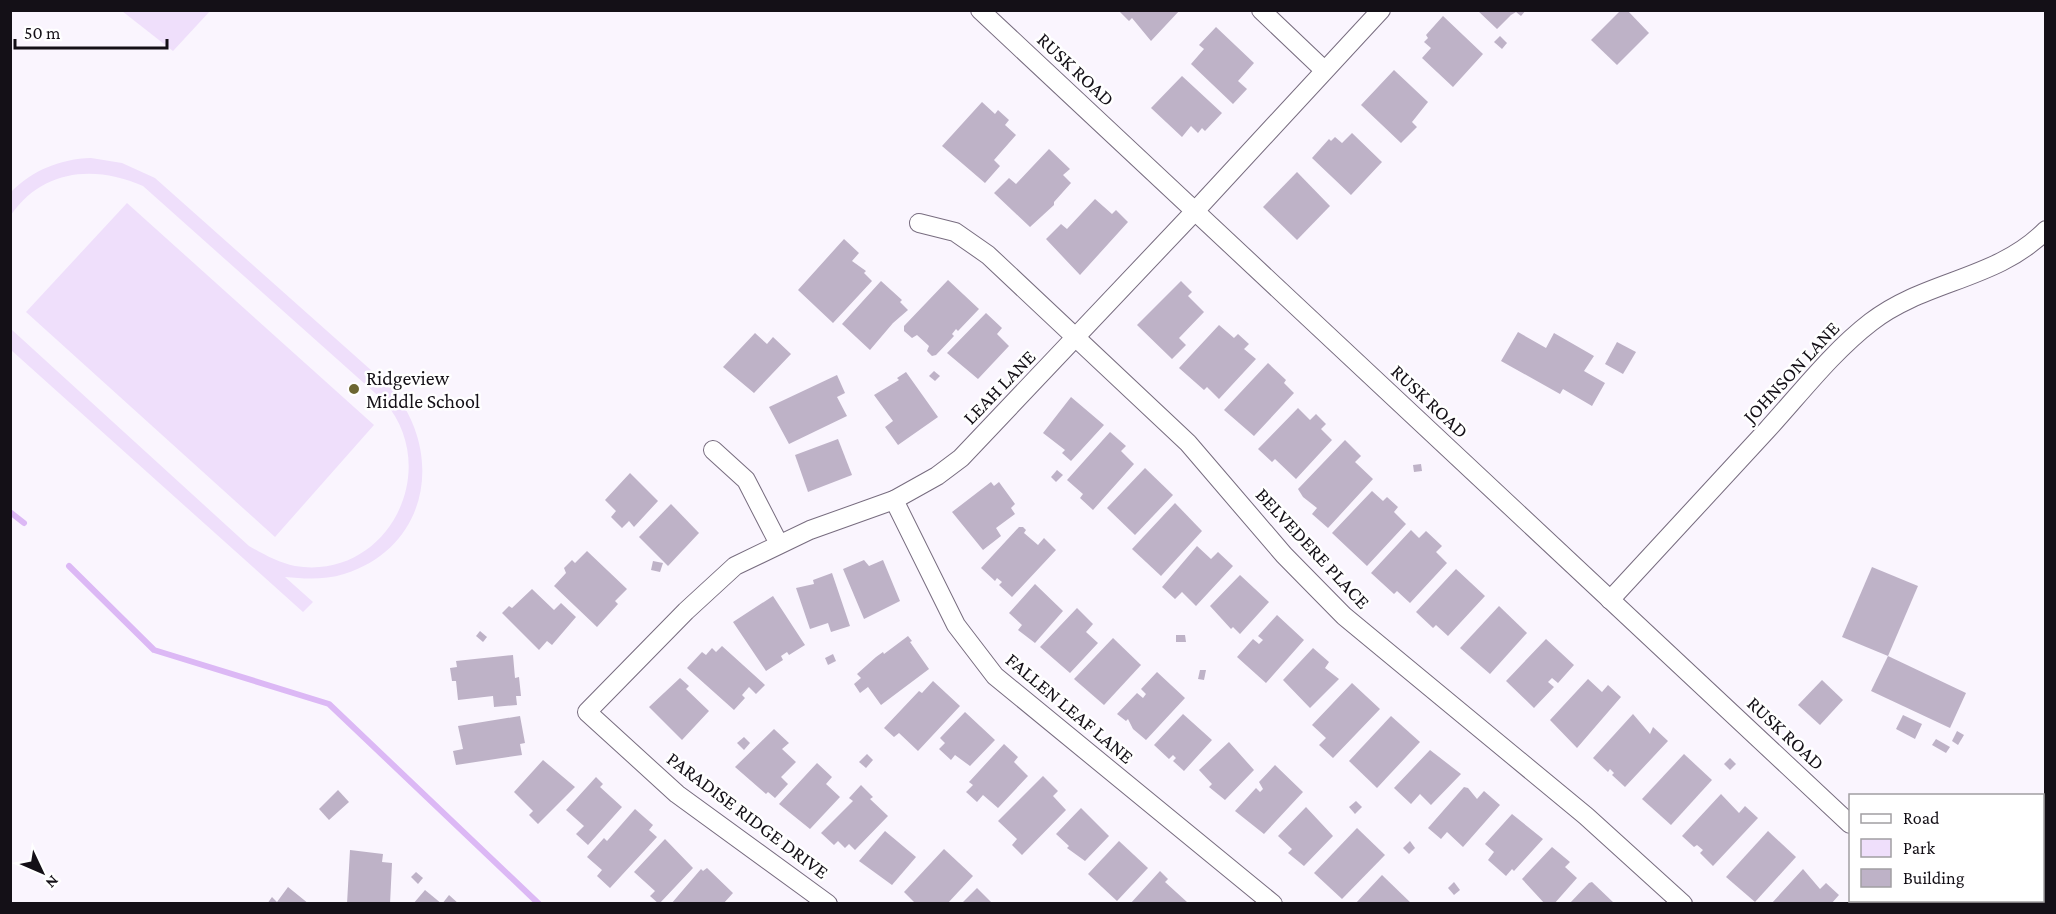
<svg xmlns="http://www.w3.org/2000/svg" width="2056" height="914" viewBox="0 0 2056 914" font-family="'Crimson Pro',serif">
	<rect width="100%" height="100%" fill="#faf5fe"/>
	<!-- green -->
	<g fill="#efdffb">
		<polygon points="122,11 210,11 173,51"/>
		<path d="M91,158l31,5 33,15 235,209c55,64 40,160 -46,187 -19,6 -39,5 -59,3l28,25 -10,10 -292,-262v-21l238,217c14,8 30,17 46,20 92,15 149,-96 89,-165l-241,-215c-48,-21 -100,-17 -132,29v-23c22,-22 49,-33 80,-34z"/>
		<polygon points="127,203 374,425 275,537 26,312"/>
	</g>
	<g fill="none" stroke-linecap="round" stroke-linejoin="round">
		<!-- stream -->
		<g stroke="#dcb8f5" stroke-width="6">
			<polyline points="10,512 24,523"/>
			<polyline points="69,566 154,650 329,704 539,904"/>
		</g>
	</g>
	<!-- building -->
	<g fill="#beb2c7">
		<polygon points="1118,10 1180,10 1151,41 1132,18 1129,21"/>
		<polygon points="1477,10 1526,10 1521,16 1516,12 1511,15 1497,29"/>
		<polygon points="1621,10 1627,10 1649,33 1617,65 1591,40"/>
		<polygon points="1443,16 1483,54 1453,87 1422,58 1431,48 1424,42 1428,38 1426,35"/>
		<polygon points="1216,27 1254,63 1238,81 1247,89 1233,104 1191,64 1204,49 1199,45"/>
		<polygon points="1500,36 1507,43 1502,49 1494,42"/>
		<polygon points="1394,70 1428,102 1412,122 1417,127 1401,143 1361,105"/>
		<polygon points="1182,76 1222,113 1205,131 1202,128 1198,133 1191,126 1182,137 1151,108"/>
		<polygon points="982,102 995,114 998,110 1009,120 1005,125 1016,135 994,160 1000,166 985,183 942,146"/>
		<polygon points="1352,133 1382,162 1351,195 1312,158 1329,139 1331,141 1335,137 1342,143"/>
		<polygon points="1049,149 1070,169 1063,175 1071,183 1054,202 1054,205 1030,227 994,193 1009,178 1016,184"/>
		<polygon points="1297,172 1330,206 1297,240 1263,207"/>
		<polygon points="1095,199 1112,214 1116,210 1128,222 1080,275 1046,239 1061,224 1067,229"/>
		<polygon points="844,239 859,253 852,261 866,271 864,273 872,281 833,323 798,290"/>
		<polygon points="948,280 979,309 958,331 956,329 952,334 954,336 936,355 932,356 927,351 929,346 917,335 912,338 904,331 904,326"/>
		<polygon points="881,281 902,300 900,302 908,310 893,323 870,350 842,324"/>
		<polygon points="1181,281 1192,292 1188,296 1204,312 1179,338 1186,345 1172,359 1137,325"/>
		<polygon points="986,313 1002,328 997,334 1009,346 978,379 947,353"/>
		<polygon points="1219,325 1234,338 1238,334 1249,344 1244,349 1256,359 1219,399 1207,387 1204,390 1179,368"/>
		<polygon points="1518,332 1546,348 1554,333 1594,356 1584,371 1605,383 1592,406 1563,389 1560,394 1501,361"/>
		<polygon points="755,333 767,344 773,337 791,354 754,393 723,367"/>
		<polygon points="1617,342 1636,352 1623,374 1605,364"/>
		<polygon points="1268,363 1286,380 1284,383 1294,393 1254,436 1224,410"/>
		<polygon points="934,371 940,376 935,381 929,376"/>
		<polygon points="906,372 938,417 898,445 885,427 893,421 874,395 899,380 897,378"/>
		<polygon points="837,375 845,393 837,397 847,416 789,444 769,407"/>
		<polygon points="1071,397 1104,425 1071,461 1062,453 1065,450 1043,433"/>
		<polygon points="1298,408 1310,420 1316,414 1326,424 1321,429 1332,440 1296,479 1275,459 1272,462 1258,449"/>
		<polygon points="1110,432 1126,446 1121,451 1134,464 1093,510 1080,498 1083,494 1067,480"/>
		<polygon points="838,439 852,475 808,492 795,455"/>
		<polygon points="1345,440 1361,456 1355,462 1373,479 1328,528 1312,514 1317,508 1303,497 1298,489"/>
		<polygon points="1421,464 1422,471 1414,472 1413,465"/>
		<polygon points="1145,468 1173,495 1135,535 1107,508"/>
		<polygon points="1057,470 1063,475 1056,482 1051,477"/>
		<polygon points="630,473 658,501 634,527 629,521 622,528 611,517 616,511 605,500"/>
		<polygon points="991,482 994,486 999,482 1015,504 1011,508 1015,514 996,528 1001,536 983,550 952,512"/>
		<polygon points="1372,491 1383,501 1387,497 1398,507 1394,512 1406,524 1367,566 1332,533"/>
		<polygon points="1175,503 1202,531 1161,576 1132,549"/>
		<polygon points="671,504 699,533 668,566 639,537"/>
		<polygon points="1019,527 1023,527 1026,530 1024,533 1038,545 1044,538 1056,550 1012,597 999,585 1002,582 997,578 995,581 981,568"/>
		<polygon points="1411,530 1419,538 1426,531 1442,546 1436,552 1447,563 1410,603 1397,591 1394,594 1371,573"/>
		<polygon points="1197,546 1211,559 1218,552 1233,566 1196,606 1182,592 1175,599 1162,587"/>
		<polygon points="587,551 627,589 615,601 618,604 597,627 554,586 566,573 564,568 572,560 575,563"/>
		<polygon points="864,560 869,566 883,560 900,601 864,619 843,569"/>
		<polygon points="653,561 663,563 660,572 651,570"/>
		<polygon points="1872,567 1918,586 1888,656 1842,637"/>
		<polygon points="1456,569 1485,596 1448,636 1436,625 1433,628 1416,612"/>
		<polygon points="832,573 850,626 831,632 828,623 810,629 796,588 814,584 813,580"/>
		<polygon points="1240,575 1269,602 1240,634 1233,627 1231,629 1210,606"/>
		<polygon points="1035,584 1063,611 1035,643 1018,630 1022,625 1009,613"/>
		<polygon points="532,589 554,610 561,603 576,617 552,645 547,641 539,650 502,613 509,606 512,608"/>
		<polygon points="773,596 805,645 789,655 787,652 781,656 783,660 766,671 733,622"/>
		<polygon points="1499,606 1527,633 1490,674 1460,648"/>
		<polygon points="1077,608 1093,624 1086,632 1098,643 1070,673 1040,647"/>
		<polygon points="1277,615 1304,640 1266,683 1237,657 1253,639 1259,644 1263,640 1258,636"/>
		<polygon points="480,631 487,637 483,642 476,636"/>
		<polygon points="1176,635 1185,635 1186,642 1176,642"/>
		<polygon points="908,636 912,641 910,642 929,669 881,705 868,687 860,693 854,684 861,678 857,674 876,657 883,652 884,654"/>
		<polygon points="1113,638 1141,665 1104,705 1074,679"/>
		<polygon points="1546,639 1574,665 1558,683 1552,678 1548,682 1554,687 1534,708 1506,681"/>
		<polygon points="722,646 765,685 756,694 749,687 742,695 745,698 734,710 687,668 702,652 706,655 712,648 716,652"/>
		<polygon points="1313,648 1329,662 1325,668 1339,679 1310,708 1283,680"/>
		<polygon points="833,654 836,661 828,665 825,658"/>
		<polygon points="513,655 515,678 519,677 521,696 516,696 517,705 494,707 493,696 458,700 456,681 452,681 450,668 457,667 456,661"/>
		<polygon points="1888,656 1966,693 1950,728 1871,691"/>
		<polygon points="1200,670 1206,670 1204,680 1198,679"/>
		<polygon points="1157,672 1185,698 1146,740 1133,729 1128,719 1126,721 1117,714 1137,693 1143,698 1146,694 1141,689"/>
		<polygon points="680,678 689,686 686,689 709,711 682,740 649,707"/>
		<polygon points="1588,679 1602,692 1608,685 1621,697 1577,748 1550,720"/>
		<polygon points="1822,680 1843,700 1820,725 1798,705"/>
		<polygon points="933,681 960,706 918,751 899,733 894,737 884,728 919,691 922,693"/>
		<polygon points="1352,683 1380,709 1333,758 1319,745 1326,738 1312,725"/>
		<polygon points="965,712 995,740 970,766 955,755 951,760 939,749 945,743 940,738"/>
		<polygon points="1183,714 1212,740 1184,771 1173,761 1176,758 1173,755 1169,759 1154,745"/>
		<polygon points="1633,714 1650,734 1653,727 1668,741 1625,787 1612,775 1614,773 1610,769 1608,772 1593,758"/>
		<polygon points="1903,715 1922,724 1915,739 1896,729"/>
		<polygon points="520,716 525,743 520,744 522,755 456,765 453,751 463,749 458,726"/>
		<polygon points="1391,716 1420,742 1377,788 1349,761"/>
		<polygon points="774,729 789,743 782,749 796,762 781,777 788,784 775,798 768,792 766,794 735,767"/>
		<polygon points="1957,731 1964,735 1958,745 1952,741"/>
		<polygon points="744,737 750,743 744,750 737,743"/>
		<polygon points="1936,739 1950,747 1946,753 1932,745"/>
		<polygon points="1229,742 1254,770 1225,800 1209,787 1212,784 1199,770"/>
		<polygon points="1004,744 1018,757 1014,762 1028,776 998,808 983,795 977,802 966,792 973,785 969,782"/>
		<polygon points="1430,750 1461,774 1431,805 1420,794 1411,804 1394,788"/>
		<polygon points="867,754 873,760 866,768 859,762"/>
		<polygon points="1684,754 1712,780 1671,825 1642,799"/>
		<polygon points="1730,758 1736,764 1730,770 1724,764"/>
		<polygon points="543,760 575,787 538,824 529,815 533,811 514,792"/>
		<polygon points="817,763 832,777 826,784 840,797 810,829 779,804"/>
		<polygon points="1275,765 1303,792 1264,834 1235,811 1256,788 1260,792 1263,789 1259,782"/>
		<polygon points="1043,776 1058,791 1053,796 1066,810 1022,855 1012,845 1017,839 998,821"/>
		<polygon points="596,777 603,784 600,787 622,807 588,845 576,834 584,826 566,810"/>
		<polygon points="861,785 873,797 870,799 888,816 855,850 849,844 845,848 838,841 834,845 821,833 853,801 849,798"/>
		<polygon points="1464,787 1468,788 1477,799 1484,791 1500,805 1463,847 1447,832 1441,839 1428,828"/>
		<polygon points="338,790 349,802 329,820 319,809"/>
		<polygon points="1721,794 1739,813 1745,806 1758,818 1713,866 1700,853 1703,850 1697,845 1694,847 1682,836"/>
		<polygon points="1356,801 1362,807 1355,814 1349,807"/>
		<polygon points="1306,807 1333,836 1304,866 1288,853 1292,849 1278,836"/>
		<polygon points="1081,808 1109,836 1085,861 1067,848 1069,846 1056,834"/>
		<polygon points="635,809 653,825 649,830 657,837 610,888 597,876 602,870 587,857 604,838 607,841"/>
		<polygon points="1512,814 1543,839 1514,871 1512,869 1506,876 1488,860 1494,852 1485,844"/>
		<polygon points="1357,828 1385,855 1342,899 1314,873"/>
		<polygon points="885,831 916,857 892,885 859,861"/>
		<polygon points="1768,831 1796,857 1755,902 1726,877"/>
		<polygon points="665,839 693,868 659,904 650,896 655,891 634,872"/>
		<polygon points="1119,841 1148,868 1117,901 1088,874"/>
		<polygon points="1410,841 1415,848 1409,854 1403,848"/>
		<polygon points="1552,847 1570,862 1565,867 1577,878 1554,904 1545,904 1522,879"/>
		<polygon points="944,849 973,876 947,904 916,904 904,892"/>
		<polygon points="350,850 383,854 382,862 392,863 390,904 347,904"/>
		<polygon points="707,868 733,893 723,904 671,904 701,869 703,871"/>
		<polygon points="1803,869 1820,889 1826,883 1839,895 1831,904 1771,904"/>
		<polygon points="1160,871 1168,879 1165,882 1187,902 1185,904 1130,904"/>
		<polygon points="416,872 423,878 418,884 411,877"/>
		<polygon points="1382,875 1412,904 1355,904"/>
		<polygon points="1454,882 1460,890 1454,895 1448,888"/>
		<polygon points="1592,882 1615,904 1569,904 1589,883"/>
		<polygon points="288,887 309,904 267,904 272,897 277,902"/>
		<polygon points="977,888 993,904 961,904"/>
		<polygon points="425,890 442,904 413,904"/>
		<polygon points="449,895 459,904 442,904"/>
	</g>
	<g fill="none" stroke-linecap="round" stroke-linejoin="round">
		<!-- street casing -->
		<g stroke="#776c7f" stroke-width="20">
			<g id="street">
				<polyline points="980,10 1850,824"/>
				<polyline points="1261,10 1324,70"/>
				<polyline points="919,223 955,232 988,255 1188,443 1284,555 1344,616 1586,816 1683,904"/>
				<polyline points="713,450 746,480 779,544"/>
				<polyline points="894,500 956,625 995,676 1273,904"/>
				<path d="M1610,600c52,-57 105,-113 157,-170 33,-36 65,-78 104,-108 54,-42 126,-42 175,-92"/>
				<polyline points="1932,900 1936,904"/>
				<polyline points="828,904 677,794 587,712 686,611 735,566 810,530 894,500 937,476 961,458 1196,210 1381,10"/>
			</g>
		</g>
		<!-- street -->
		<use href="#street" stroke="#fff" stroke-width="18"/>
	</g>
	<!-- markers -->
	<circle fill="#6d6632" stroke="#fff" stroke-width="2" cx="354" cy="389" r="6"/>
	<g text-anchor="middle" stroke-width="5" stroke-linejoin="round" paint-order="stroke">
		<!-- street labels -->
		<g font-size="20" fill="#141017" stroke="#fff">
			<text transform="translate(1076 69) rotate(43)" y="7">RUSK ROAD</text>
			<text transform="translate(1791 372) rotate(-47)" y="7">JOHNSON LANE</text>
			<text transform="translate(999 387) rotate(-46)" y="7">LEAH LANE</text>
			<text transform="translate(1430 401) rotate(43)" y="7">RUSK ROAD</text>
			<text transform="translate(1313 548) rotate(47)" y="7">BELVEDERE PLACE</text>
			<text transform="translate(1070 708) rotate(40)" y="7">FALLEN LEAF LANE</text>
			<text transform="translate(1786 733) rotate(43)" y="7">RUSK ROAD</text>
			<text transform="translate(748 815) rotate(37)" y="7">PARADISE RIDGE DRIVE</text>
		</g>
		<!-- poi labels -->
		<g font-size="20" fill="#141017" stroke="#fff" text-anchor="start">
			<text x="366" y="385">Ridgeview<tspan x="366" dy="23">Middle School</tspan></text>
		</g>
	</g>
	<!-- border -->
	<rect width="2056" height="914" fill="none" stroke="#141017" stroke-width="24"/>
	<!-- legend -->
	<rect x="1849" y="794" width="195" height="108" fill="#ffffff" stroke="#a19fa2" stroke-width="1.5"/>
	<rect x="1861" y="814" width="30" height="9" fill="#ffffff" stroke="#a19fa2" stroke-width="1.5"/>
	<text x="1903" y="824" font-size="18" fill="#141017">Road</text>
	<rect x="1861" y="839" width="30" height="18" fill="#efdffb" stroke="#a19fa2" stroke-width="1.5"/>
	<text x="1903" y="854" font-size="18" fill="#141017">Park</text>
	<rect x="1861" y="869" width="30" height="18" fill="#beb2c7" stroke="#a19fa2" stroke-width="1.5"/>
	<text x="1903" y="884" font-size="18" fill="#141017">Building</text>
	<!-- north arrow -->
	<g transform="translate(42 872) rotate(134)" stroke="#ffffff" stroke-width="4.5" paint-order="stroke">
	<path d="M0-4.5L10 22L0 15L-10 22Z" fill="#141017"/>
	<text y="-9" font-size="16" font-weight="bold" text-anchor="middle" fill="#141017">N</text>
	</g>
	<!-- scale -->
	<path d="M15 39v9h152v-9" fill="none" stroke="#141017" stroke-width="3"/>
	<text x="24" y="39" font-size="18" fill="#141017" stroke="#ffffff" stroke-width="4.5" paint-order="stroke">50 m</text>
</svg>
